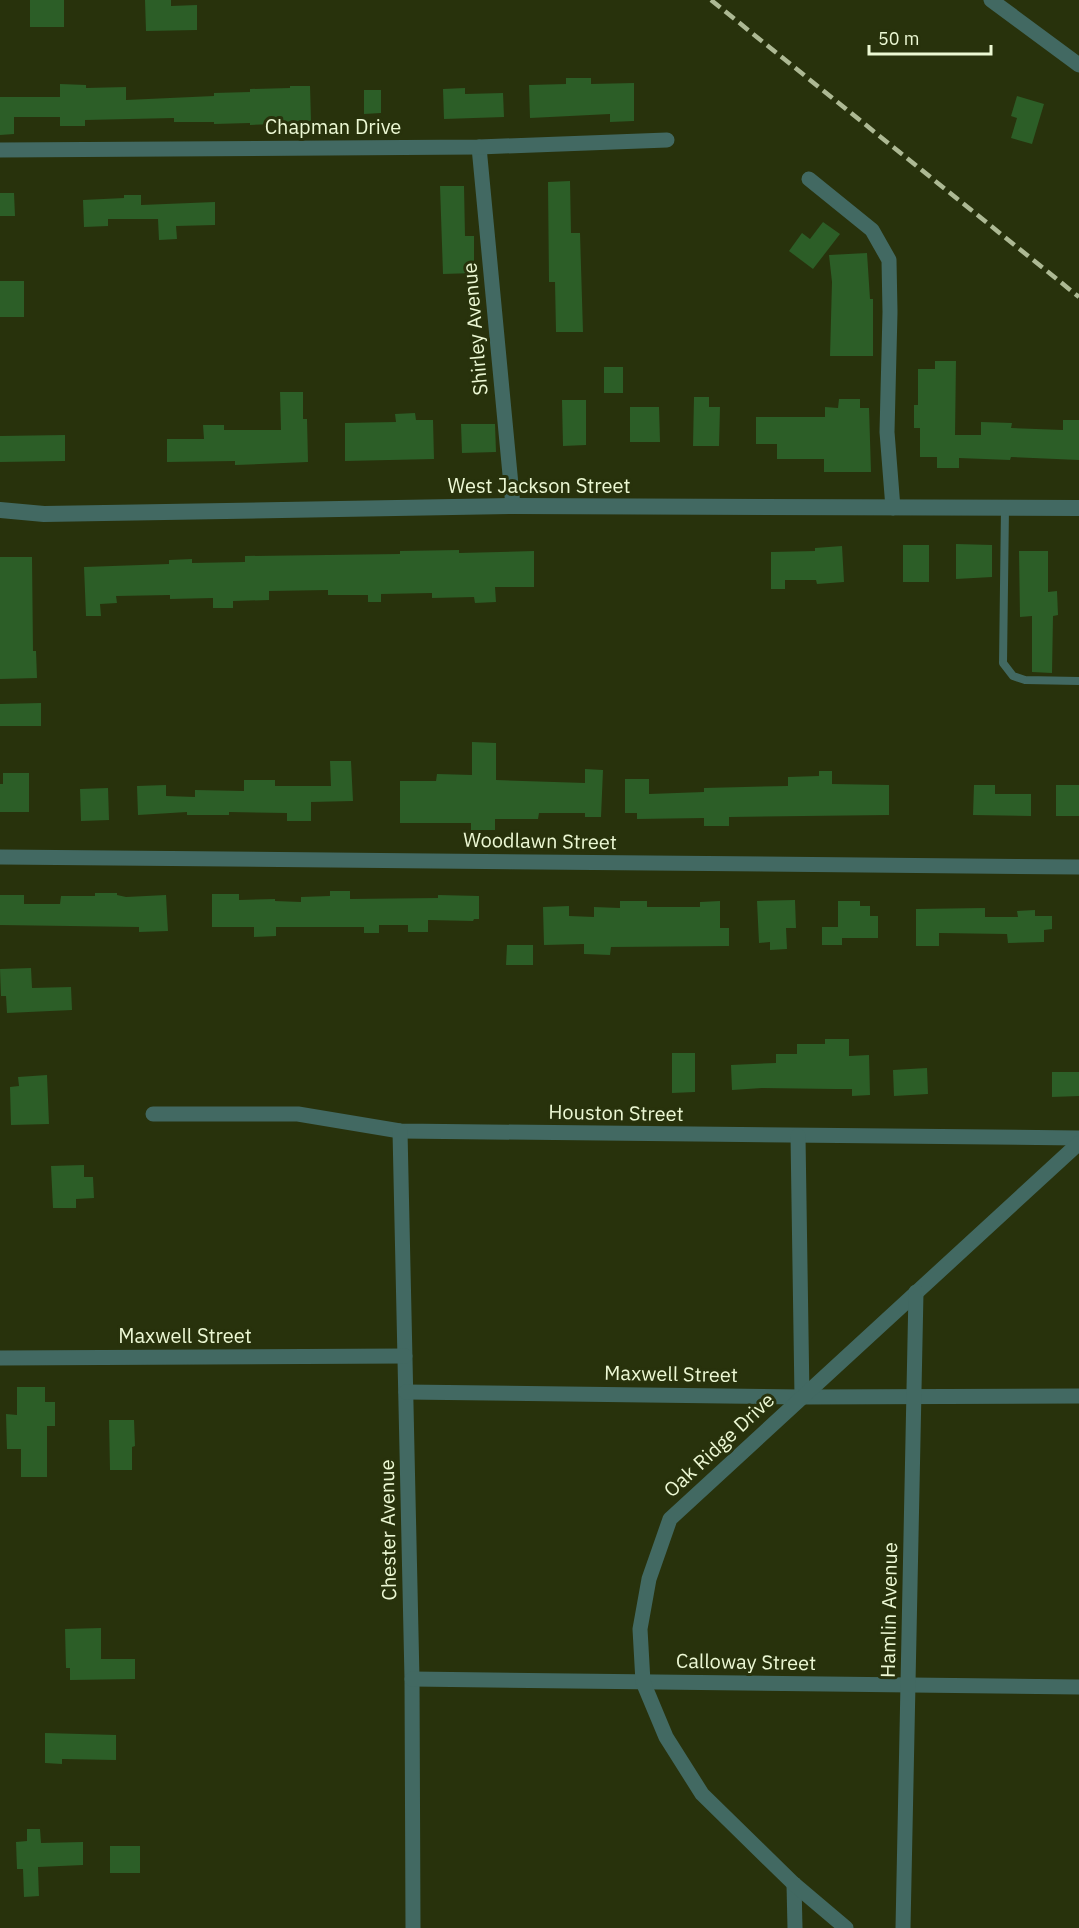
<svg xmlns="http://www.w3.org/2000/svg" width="1079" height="1928" viewBox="0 0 1079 1928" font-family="'IBM Plex Sans',sans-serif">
	<rect width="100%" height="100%" fill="#28320c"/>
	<!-- building -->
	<g fill="#2c5e27">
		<rect x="30" y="0" width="34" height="27"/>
		<polygon points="145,0 171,0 171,6 197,5 197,30 146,31"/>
		<polygon points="566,78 591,78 591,84 634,83 634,121 610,122 610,114 530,118 529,85 566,84"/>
		<polygon points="60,84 86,85 86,88 126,87 126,100 214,96 214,93 250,92 250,89 290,88 290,86 310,86 311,121 273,122 273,124 250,125 250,123 214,124 214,122 174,122 174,118 85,120 85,126 60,126 60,117 14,117 14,134 0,135 0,97 60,97"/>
		<polygon points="465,88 465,94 503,93 504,117 444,119 443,89"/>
		<polygon points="364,90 381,90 381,113 364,114"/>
		<polygon points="1017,96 1044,104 1032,144 1011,138 1017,118 1011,116"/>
		<polygon points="570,181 571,233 580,233 583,332 556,332 555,282 549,282 548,182"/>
		<polygon points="440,186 464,186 465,236 474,236 474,273 443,274"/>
		<polygon points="0,193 14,193 15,216 0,216"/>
		<polygon points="124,195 141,195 141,205 215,202 215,225 176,226 177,239 159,240 158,219 108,219 108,226 84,227 83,200 124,198"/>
		<polygon points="823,222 840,234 813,269 789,251 802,233 810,239"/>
		<polygon points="867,253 870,299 873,299 873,356 830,356 832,282 829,255"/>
		<rect x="0" y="281" width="24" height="36"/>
		<polygon points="935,361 956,361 955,435 981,435 981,422 1012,423 1011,428 1063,430 1063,420 1079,420 1079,460 1011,457 1010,460 959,458 959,468 937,468 937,457 920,457 920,428 914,428 914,405 918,405 918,369 935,369"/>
		<rect x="604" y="367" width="19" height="26"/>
		<polygon points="280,392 303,392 303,419 307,419 308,462 235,465 235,461 167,462 167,439 204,439 203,425 224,425 224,430 281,430"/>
		<polygon points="694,397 709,397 709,407 720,407 719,446 693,446"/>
		<polygon points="839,399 860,399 860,408 869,408 871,472 824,472 824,459 777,459 777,444 756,444 756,417 825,417 825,407 838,408"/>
		<polygon points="562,400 586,400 586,445 563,446"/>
		<polygon points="630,407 659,407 660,442 630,442"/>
		<polygon points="415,413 416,420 433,420 434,459 345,461 345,423 396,422 395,414"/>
		<polygon points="461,424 495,424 496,452 462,453"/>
		<polygon points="65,435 65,461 0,462 0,436"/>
		<polygon points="956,544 992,545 992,577 956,579"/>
		<rect x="903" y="545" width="26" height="37"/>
		<polygon points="842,546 844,582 817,584 816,580 785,580 785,589 771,589 771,552 815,551 815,548"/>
		<polygon points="459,550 459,553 534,551 534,587 495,587 496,602 475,603 474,597 432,598 432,593 381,594 381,602 368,602 368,595 328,595 328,590 269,591 269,600 233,601 233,608 213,608 213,598 170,599 170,595 116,596 117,603 100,604 101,616 86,616 84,567 169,564 169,560 192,559 192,563 245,562 245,556 400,554 400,551"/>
		<polygon points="1019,551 1048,551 1048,592 1057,591 1058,615 1053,616 1052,673 1032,672 1032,616 1020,617"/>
		<polygon points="0,557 32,557 33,651 36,651 37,678 0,679"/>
		<polygon points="41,703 41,726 0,726 0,704"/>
		<polygon points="472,742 496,743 496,780 585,783 585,769 603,770 601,817 585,817 585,813 539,813 538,819 495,819 495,830 471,830 471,823 400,823 400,781 436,781 437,774 472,775"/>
		<polygon points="330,761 351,761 353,801 311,802 311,821 287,821 287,813 229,812 229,815 187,815 187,812 138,815 137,786 166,785 166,796 195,797 195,790 244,791 244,780 275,780 275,786 331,786"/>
		<polygon points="819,771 832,771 832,784 889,785 889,815 729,817 729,826 704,826 704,818 637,819 637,813 625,813 625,779 649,779 649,794 704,792 704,788 788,786 788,777 819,776"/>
		<polygon points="3,773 29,773 29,812 0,812 0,784 3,784"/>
		<polygon points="974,785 995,785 995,794 1031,794 1031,816 973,815"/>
		<rect x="1056" y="785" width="23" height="31"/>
		<polygon points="108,788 109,820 81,821 80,789"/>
		<polygon points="330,891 350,891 350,899 438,898 438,895 479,896 479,919 474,919 473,921 428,920 428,932 408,932 408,925 379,925 379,933 364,933 364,927 276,927 276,936 254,937 254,927 212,927 212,894 239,894 239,900 275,899 275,901 301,902 301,897 330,896"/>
		<polygon points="95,893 117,893 117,895 126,897 166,895 168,931 139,932 139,927 0,925 0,895 24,895 24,904 60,904 61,896 95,896"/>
		<polygon points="795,900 796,928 786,928 787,949 770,950 770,942 759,943 757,901"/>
		<polygon points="620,901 647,901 647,907 700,907 700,902 720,901 720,928 729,928 729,946 611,947 610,955 584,954 584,944 544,945 543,907 569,906 569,916 594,917 594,907 620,908"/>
		<polygon points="838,901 860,901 860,906 870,906 870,916 878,916 878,938 842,938 842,945 822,945 822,927 838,927"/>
		<polygon points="985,908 985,917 1018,917 1017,911 1035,910 1035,916 1052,916 1052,929 1044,930 1044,942 1008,943 1007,934 939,933 939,946 916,946 916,909"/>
		<polygon points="507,945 533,945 533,965 506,965"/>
		<polygon points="31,968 32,988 71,987 72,1010 7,1013 6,996 1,996 0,969"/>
		<polygon points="825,1039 849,1039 849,1056 869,1055 870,1095 852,1096 852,1089 835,1089 762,1088 732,1090 731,1065 776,1063 776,1054 797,1054 797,1044 825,1044"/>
		<polygon points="672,1053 695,1053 695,1092 672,1093"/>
		<polygon points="927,1068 928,1094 894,1096 893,1070"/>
		<polygon points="1052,1072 1079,1072 1079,1096 1052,1097"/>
		<polygon points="47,1075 49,1124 11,1125 10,1087 19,1086 18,1077"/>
		<polygon points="84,1165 84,1177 93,1177 94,1198 76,1199 76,1208 53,1208 51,1166"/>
		<polygon points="17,1387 45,1387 45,1402 55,1402 55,1426 47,1426 47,1477 21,1477 21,1449 7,1449 6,1414 17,1415"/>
		<polygon points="109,1420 134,1420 135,1446 132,1447 132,1470 110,1470"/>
		<polygon points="101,1628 101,1659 135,1659 135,1679 70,1680 70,1668 66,1668 65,1629"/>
		<polygon points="45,1733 116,1735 116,1760 62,1759 62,1764 45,1763"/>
		<polygon points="27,1829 40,1829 41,1843 83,1842 83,1865 38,1867 39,1896 24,1897 23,1869 17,1869 16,1842 27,1841"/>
		<rect x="110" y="1846" width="30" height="27"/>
	</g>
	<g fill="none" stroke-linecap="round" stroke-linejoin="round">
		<!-- service -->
		<polyline stroke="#426962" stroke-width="8" points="1005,508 1003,663 1013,676 1025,680 1079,681"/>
		<!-- minor -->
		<g stroke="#426962" stroke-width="15">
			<polyline points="991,0 1079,65"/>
			<polyline points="479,147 513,506"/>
			<polyline points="0,150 479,147 667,140"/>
			<polyline points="809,179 872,230 889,260 890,312 887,432 893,508"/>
			<polyline points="0,857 1079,867"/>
			<polyline points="153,1114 298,1114 400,1131 1079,1138"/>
			<polyline points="400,1131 412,1679 413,1928"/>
			<polyline points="798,1136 802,1397"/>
			<polyline points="0,1358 405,1356"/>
			<polyline points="406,1392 802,1397 1079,1396"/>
			<polyline points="412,1679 1079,1687"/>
			<polyline points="794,1884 795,1928"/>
			<polyline points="846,1928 794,1884 702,1794 666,1737 643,1682 640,1629 649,1579 670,1519 1079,1143"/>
			<polyline points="903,1928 916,1292"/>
		</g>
		<!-- tertiary -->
		<polyline stroke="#426962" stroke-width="16" points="0,510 44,514 513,506 1079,508"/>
		<!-- rail -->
		<polyline stroke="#adb994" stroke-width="4.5" stroke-dasharray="12 6" stroke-linecap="butt" points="711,0 1079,297"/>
	</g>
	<g text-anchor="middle" stroke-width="6" stroke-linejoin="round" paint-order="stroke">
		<!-- street labels -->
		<g font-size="20" fill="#ecf8d4" stroke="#28320c">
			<text x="333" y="134">Chapman Drive</text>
			<text transform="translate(475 329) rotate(-95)" y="7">Shirley Avenue</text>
			<text x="539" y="493">West Jackson Street</text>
			<text transform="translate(540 841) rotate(1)" y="7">Woodlawn Street</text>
			<text transform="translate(616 1113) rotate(1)" y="7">Houston Street</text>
			<text x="185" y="1343">Maxwell Street</text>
			<text transform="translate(671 1374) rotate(1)" y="7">Maxwell Street</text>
			<text transform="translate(719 1445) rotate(-43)" y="7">Oak Ridge Drive</text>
			<text transform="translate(388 1530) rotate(-91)" y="7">Chester Avenue</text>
			<text transform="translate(889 1610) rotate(-89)" y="7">Hamlin Avenue</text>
			<text transform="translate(746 1662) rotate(1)" y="7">Calloway Street</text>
		</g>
	</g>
	<!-- scale -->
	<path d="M869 45v9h122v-9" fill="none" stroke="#ecf8d4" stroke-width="3"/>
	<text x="878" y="45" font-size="18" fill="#ecf8d4" stroke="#28320c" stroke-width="4.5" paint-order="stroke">50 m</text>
</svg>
